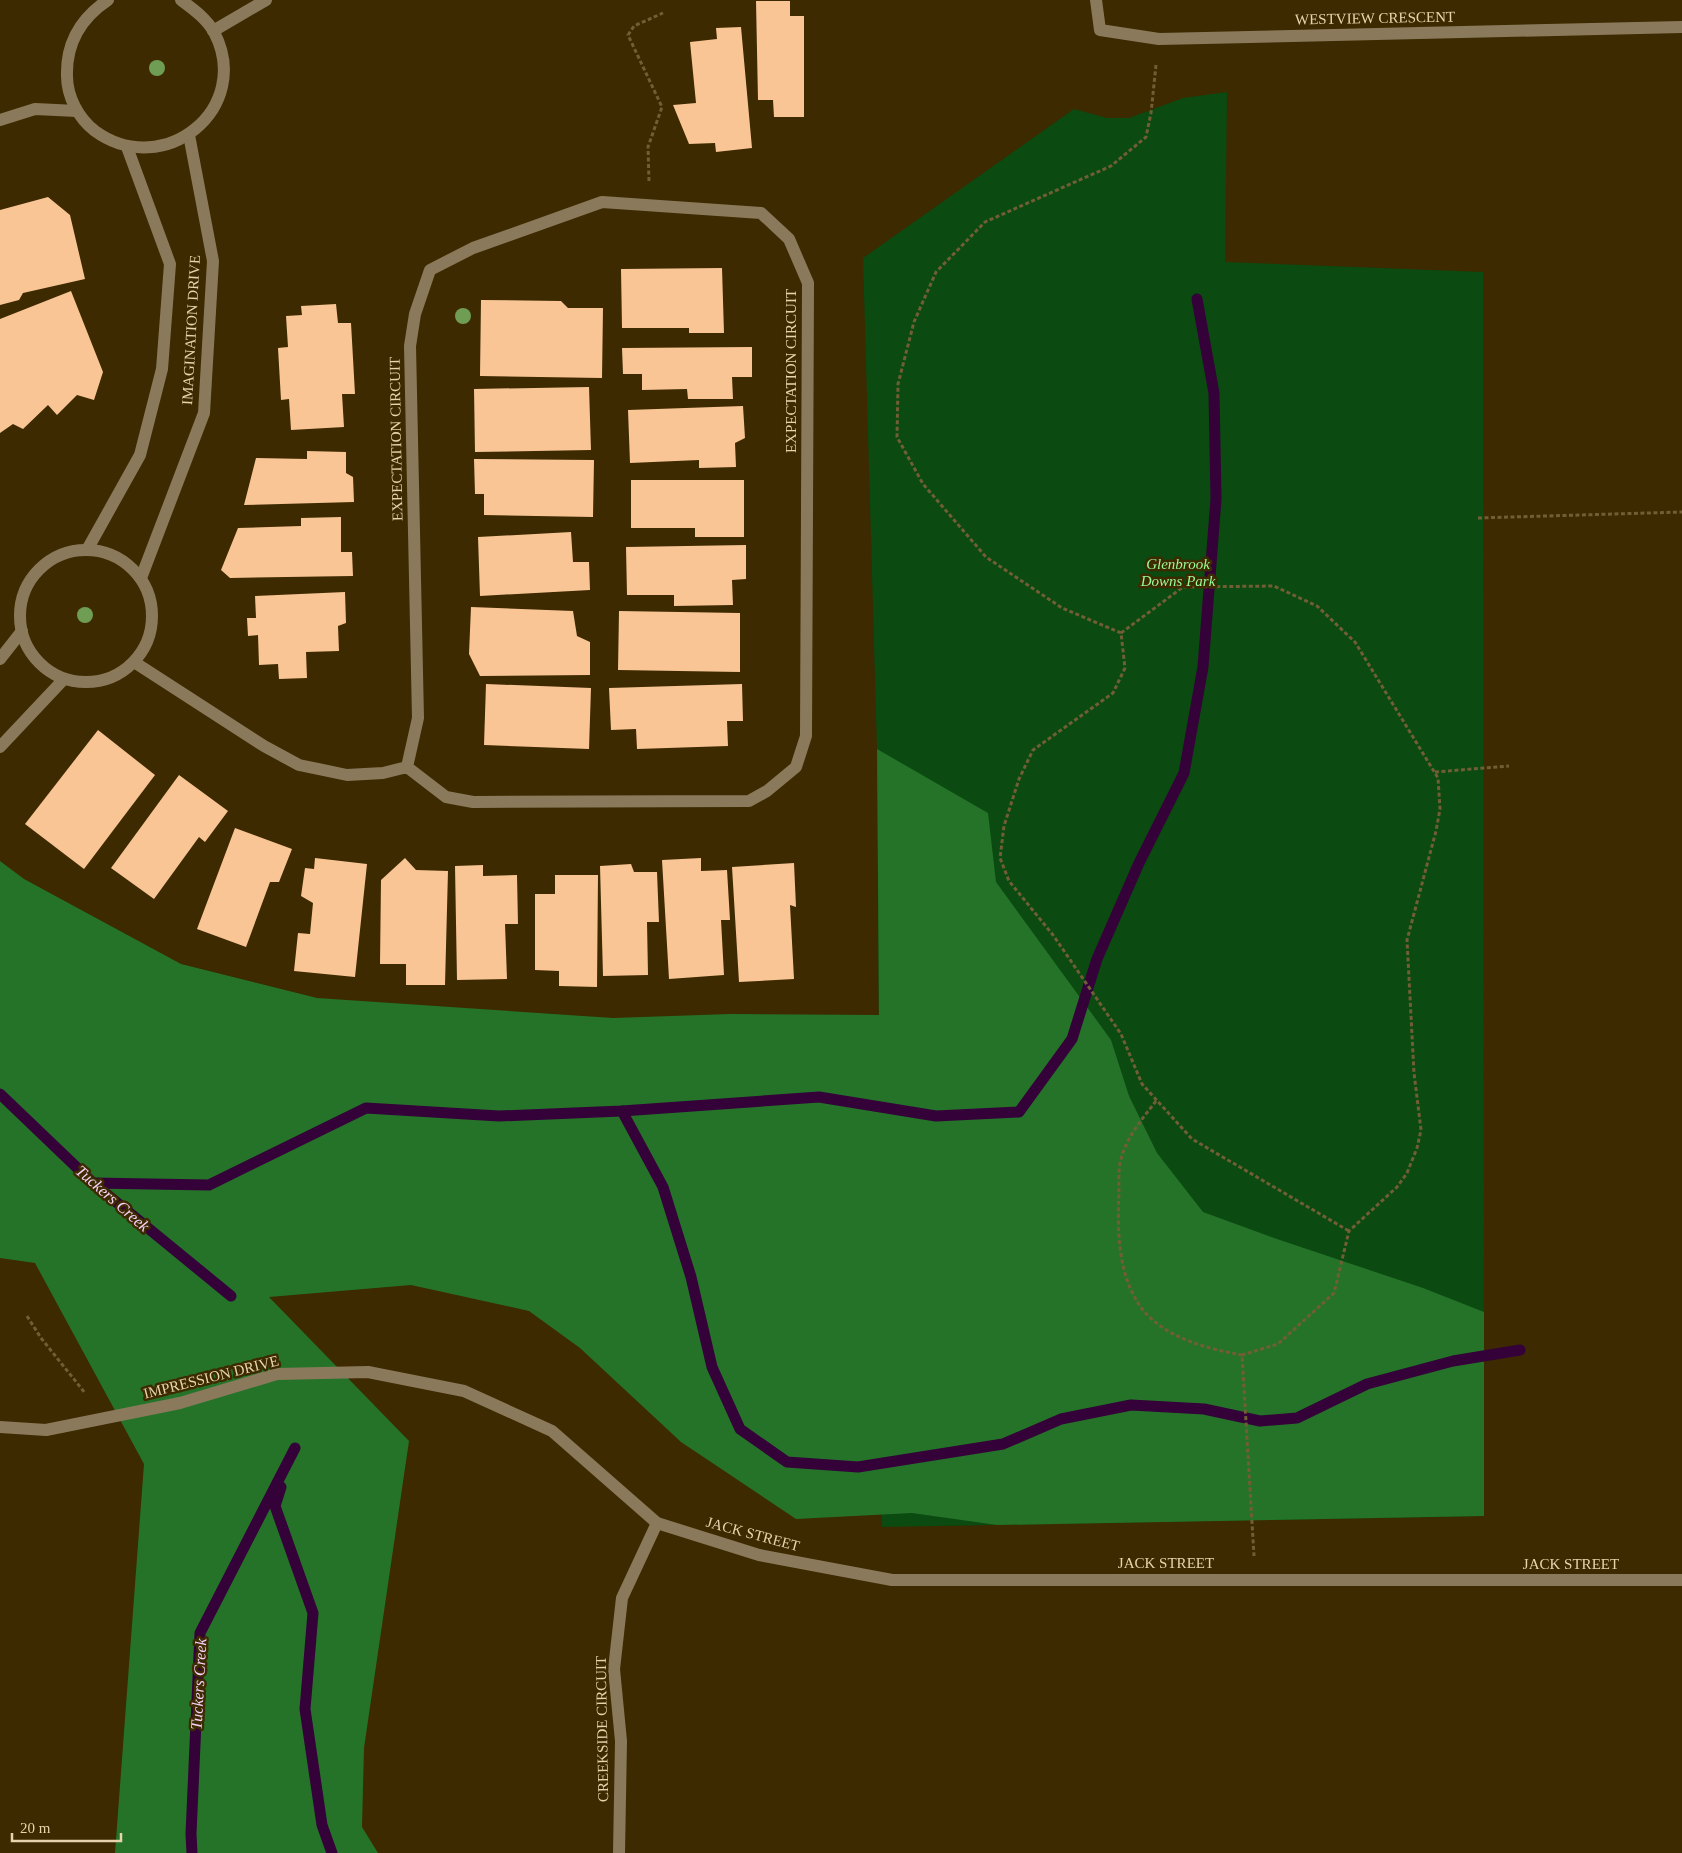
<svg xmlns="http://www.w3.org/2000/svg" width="1682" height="1853" viewBox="0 0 1682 1853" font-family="Georgia,serif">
	<rect width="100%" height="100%" fill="#3d2a00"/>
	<!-- green -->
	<polygon fill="#0b4a10" points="1227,92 1225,262 1483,272 1484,1516 882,1527 877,749 863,258 1074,109 1107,118 1129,118 1183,98"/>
	<!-- forest -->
	<polygon fill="#257329" points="877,749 988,813 996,882 1111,1040 1129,1096 1157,1153 1203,1212 1277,1239 1423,1288 1484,1312 1484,1516 997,1525 912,1513 796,1519 681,1442 580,1348 529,1311 411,1285 269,1297 409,1441 364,1748 362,1827 378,1853 115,1853 144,1464 35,1263 0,1258 0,861 24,879 181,964 317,998 613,1018 730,1014 879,1015"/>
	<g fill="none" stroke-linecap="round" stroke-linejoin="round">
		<!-- stream -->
		<g stroke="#340239" stroke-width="11">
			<polyline points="0,1094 93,1183 231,1296"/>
			<polyline points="622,1111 663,1187 691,1277 712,1367 740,1429 787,1462 858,1467 1003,1444 1061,1419 1131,1405 1204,1409 1260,1421 1297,1418 1367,1384 1453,1361 1520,1350"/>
			<polyline points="93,1183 209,1185 366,1108 499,1116 622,1111 819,1097 936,1116 1019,1112 1072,1039 1097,959 1139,863 1184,773 1203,667 1216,499 1214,393 1197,299"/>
			<polyline points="281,1487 275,1506 313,1613 305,1709 322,1825 332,1853"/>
			<polyline points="192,1853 191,1834 200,1633 295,1448"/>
		</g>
	</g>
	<!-- building -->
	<g fill="#f9c595">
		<polygon points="756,1 790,1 790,16 804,16 804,117 774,117 773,100 758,100"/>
		<polygon points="741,27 752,148 716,152 715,143 689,144 673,105 696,103 690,42 717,39 716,28"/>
		<polygon points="48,197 70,215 85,279 23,293 19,300 0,305 0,210"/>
		<polygon points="722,268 724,333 689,333 689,328 622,328 621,269"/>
		<polygon points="71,291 103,372 94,400 77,395 57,415 48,405 23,429 13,424 0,433 0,319"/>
		<polygon points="481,300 561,301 568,308 603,308 602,378 480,376"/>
		<polygon points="336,304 338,323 351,323 355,394 342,394 344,427 291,430 289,399 281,400 278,348 288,347 286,316 302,315 301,306"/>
		<polygon points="752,347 752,377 732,377 733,399 688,399 687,389 642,390 642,374 623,374 622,348"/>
		<polygon points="589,387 591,450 475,452 474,389"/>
		<polygon points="743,406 745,438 735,443 736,467 699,468 699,460 630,463 628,410"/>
		<polygon points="307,451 346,452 346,473 353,477 354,502 244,505 256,458 307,459"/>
		<polygon points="474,459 594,460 593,517 484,515 484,494 475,494"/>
		<polygon points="631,480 744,480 744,537 695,537 695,528 631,528"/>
		<polygon points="341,517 341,552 352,552 353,576 230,578 221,570 238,528 301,526 301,518"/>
		<polygon points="571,532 573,562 589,562 590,590 480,596 478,537"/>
		<polygon points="746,545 746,579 732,580 733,605 674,606 674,595 627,595 626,547"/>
		<polygon points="345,592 346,623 338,626 339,651 306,652 307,678 279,679 278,664 259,665 258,635 248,636 247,618 256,618 255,596"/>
		<polygon points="471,607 573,611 577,636 590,642 590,675 480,676 469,654"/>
		<polygon points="619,611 740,613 740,672 618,670"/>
		<polygon points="486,684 591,688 589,749 484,745"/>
		<polygon points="742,684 743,721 727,721 728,746 637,749 636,729 611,730 609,688"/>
		<polygon points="98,730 155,775 84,869 25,824"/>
		<polygon points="179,775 228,811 205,842 199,837 154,899 111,868"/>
		<polygon points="235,828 292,849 279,882 270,882 246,947 197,929"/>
		<polygon points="315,858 367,864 355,977 294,971 298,933 310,934 313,903 301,896 305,868 314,869"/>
		<polygon points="405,858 416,870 448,871 445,985 406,985 406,964 380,964 381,880"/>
		<polygon points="701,858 701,871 727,870 730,920 721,920 724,975 669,979 662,860"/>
		<polygon points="794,863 796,907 790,905 794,979 739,982 732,867"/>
		<polygon points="631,864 634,872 657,872 659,922 647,922 648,975 603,976 600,866"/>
		<polygon points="483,865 483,876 517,875 518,924 505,924 507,979 457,980 455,866"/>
		<polygon points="555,875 598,875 597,987 559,986 559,971 535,970 535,894 555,894"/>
	</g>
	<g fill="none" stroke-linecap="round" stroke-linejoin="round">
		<!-- path -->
		<g stroke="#715e36" stroke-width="3" stroke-dasharray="4 2.5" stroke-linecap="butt">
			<polyline points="1156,65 1151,113 1146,137 1111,166 985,222 936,272 914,322 898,384 897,437 923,484 986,557 1062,608 1121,633 1125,668 1113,693 1033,750 1019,779 1004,826 1000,858 1009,881 1053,935 1121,1034 1142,1084 1192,1139 1349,1231"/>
			<polyline points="649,181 648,147 662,107 628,35 634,26 663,13"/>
			<polyline points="1478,518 1682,512"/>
			<polyline points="1121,633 1183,587 1274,586 1317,606 1355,642 1438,778 1440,809 1436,831 1407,940 1414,1073 1421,1130 1417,1148 1407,1173 1397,1187 1349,1231 1334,1293 1278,1344 1242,1355"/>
			<polyline points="1435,772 1509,766"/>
			<path d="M1156,1101c-13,17 -29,35 -35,58 -3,10 -2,23 -2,34 -2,38 -1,85 24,117 23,28 65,39 99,45l12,201"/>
			<polyline points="27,1316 41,1338 85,1393"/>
		</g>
		<!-- minor -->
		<g stroke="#8a7a5b" stroke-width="12">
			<path d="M108,0c-27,18 -42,42 -41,76 0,20 11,42 28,55 69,50 159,-23 119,-99 -8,-14 -21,-23 -33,-32"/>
			<polyline points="1096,0 1100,30 1159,39 1682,27"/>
			<polyline points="213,31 266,0"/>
			<polyline points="0,120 35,109 77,111"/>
			<polyline points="87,550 140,455 162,369 170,264 127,147"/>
			<circle cx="86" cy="616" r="66"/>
			<polyline points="141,578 204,413 213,261 189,135"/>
			<polyline points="0,659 22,631"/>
			<polyline points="134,662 264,746 299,765 347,775 383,773 407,767 446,797 473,802 749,801 767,791 796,767 806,736 808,283 789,239 761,213 602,202 473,248 430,270 415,314 410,346 418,718 407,767"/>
			<polyline points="0,747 64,679"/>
			<polyline points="0,1427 46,1430 180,1403 277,1374 368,1372 464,1391 552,1431 657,1523 759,1555 892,1580 1682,1580"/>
			<polyline points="619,1853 621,1741 614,1669 622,1598 657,1523"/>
		</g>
	</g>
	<!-- trees -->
	<g fill="#6f9d53">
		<circle cx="157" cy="68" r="8"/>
		<circle cx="463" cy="316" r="8"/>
		<circle cx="85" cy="615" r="8"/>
	</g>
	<g text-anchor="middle" stroke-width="5" stroke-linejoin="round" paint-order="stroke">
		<!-- street labels -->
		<g font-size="15" fill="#e7d4af" stroke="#3d2a00">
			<text transform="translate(1375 18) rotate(-1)" y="5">WESTVIEW CRESCENT</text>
			<text transform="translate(191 330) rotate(-87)" y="5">IMAGINATION DRIVE</text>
			<text transform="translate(791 371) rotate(-90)" y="5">EXPECTATION CIRCUIT</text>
			<text transform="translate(396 439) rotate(-91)" y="5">EXPECTATION CIRCUIT</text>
			<text transform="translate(211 1377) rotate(-14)" y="5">IMPRESSION DRIVE</text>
			<text transform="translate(753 1534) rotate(15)" y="5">JACK STREET</text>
			<text x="1166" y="1568">JACK STREET</text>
			<text x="1571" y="1569">JACK STREET</text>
			<text transform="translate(602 1729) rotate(-91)" y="5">CREEKSIDE CIRCUIT</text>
		</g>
		<!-- park labels -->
		<g font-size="15" font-style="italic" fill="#98fb97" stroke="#3d2a00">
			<text x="1178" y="569">Glenbrook<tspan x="1178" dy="17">Downs Park</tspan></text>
		</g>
		<!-- water labels -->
		<g font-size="16" font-style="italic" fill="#f8d3fb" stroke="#3d2a00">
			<text transform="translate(113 1198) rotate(41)" y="6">Tuckers Creek</text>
			<text transform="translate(198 1684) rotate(-87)" y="6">Tuckers Creek</text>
		</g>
	</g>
	<!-- scale -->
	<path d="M12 1833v8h109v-8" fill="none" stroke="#e7d4af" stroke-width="2.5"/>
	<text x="20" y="1833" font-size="15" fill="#e7d4af" stroke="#3d2a00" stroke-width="4" paint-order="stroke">20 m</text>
</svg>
